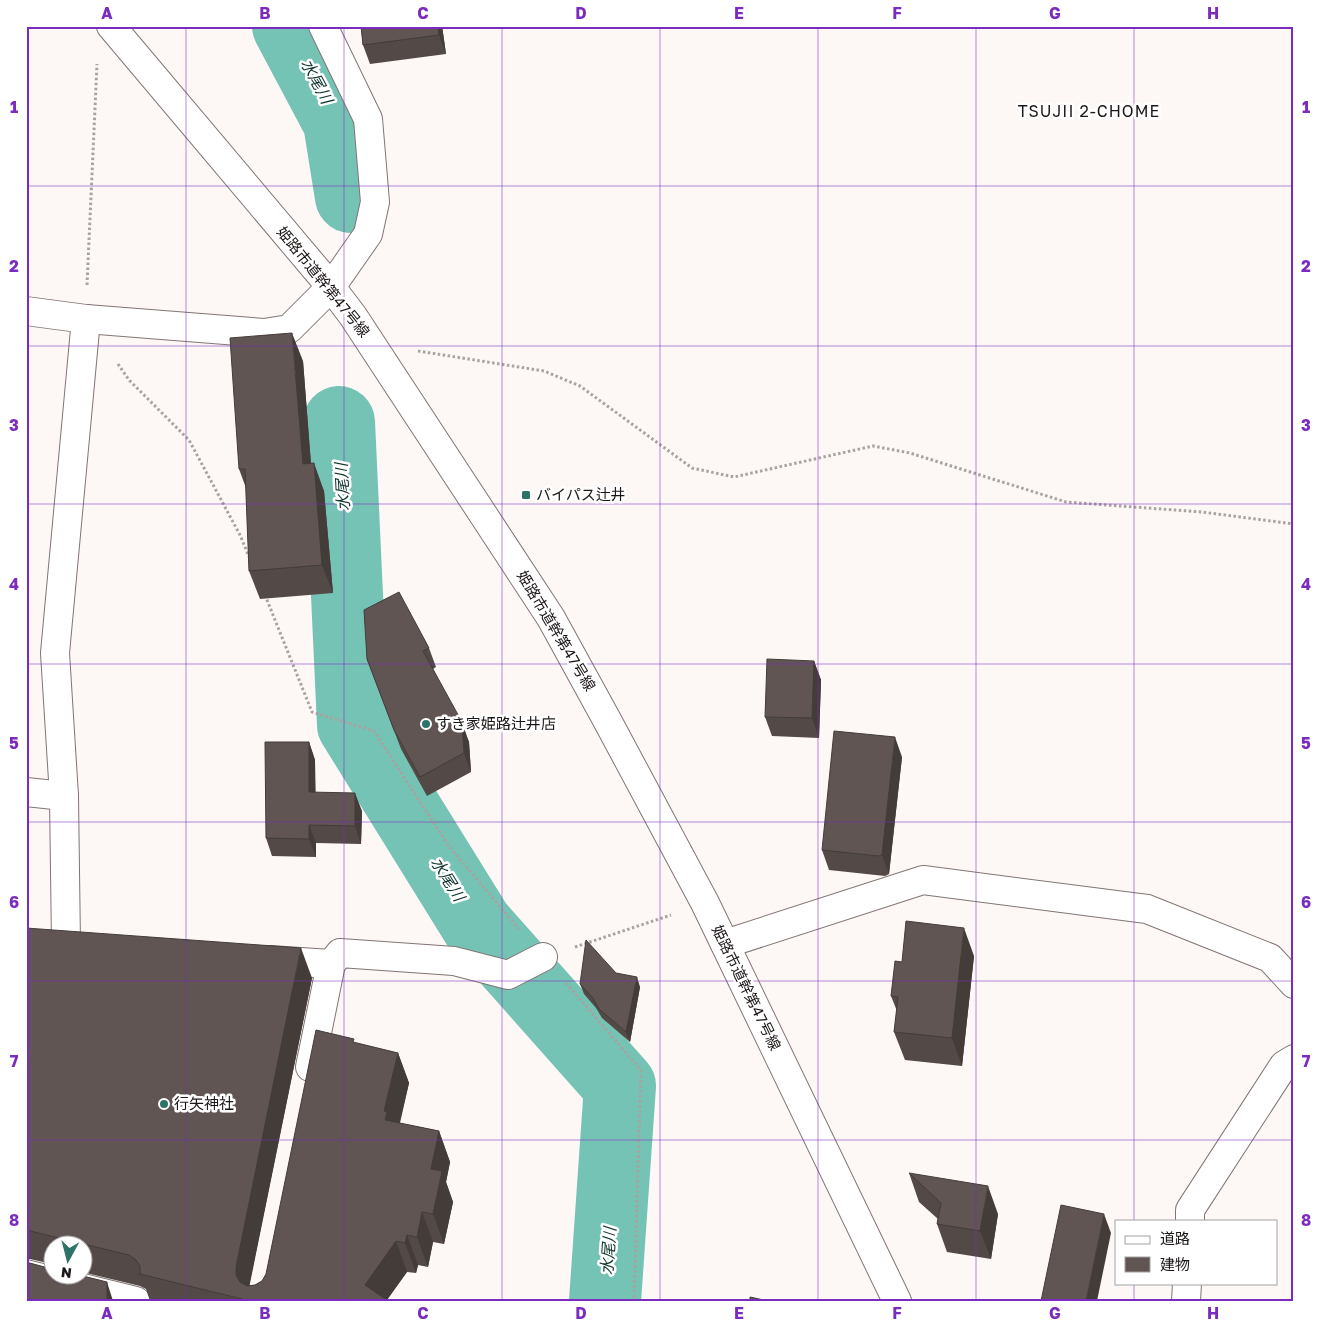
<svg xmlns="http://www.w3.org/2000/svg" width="1320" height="1327" viewBox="0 0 1320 1327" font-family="'Golos Text','Noto Sans JP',sans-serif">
	<rect width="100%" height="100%" fill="#fdf8f6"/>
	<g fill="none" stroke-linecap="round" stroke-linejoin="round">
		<!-- river -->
		<g stroke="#75c3b5" stroke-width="72">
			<polyline points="288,26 339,122 351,197"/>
			<polyline points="339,422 353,725 477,925 620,1086 605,1301"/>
		</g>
		<!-- minor casing -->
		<g stroke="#817573" stroke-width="30">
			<g id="minor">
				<polyline points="111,26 331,287 353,316 551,618 607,720 705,903 897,1301"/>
				<polyline points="26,311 86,319 264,333 289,329 331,287 368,234 375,202 368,119 323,26"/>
				<polyline points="26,792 64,796"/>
				<polyline points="725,944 923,880 1147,909 1270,958 1294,984"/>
				<polyline points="66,945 64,796 55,653 86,319"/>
				<polyline points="270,960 331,964 310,1067"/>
				<polyline points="331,964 340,953 454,961 508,975 543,957"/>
				<polyline points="1190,1221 1190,1210 1284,1065 1294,1059"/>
				<polyline points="26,1274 136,1301"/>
				<polyline points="1186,1301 1187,1283"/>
			</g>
		</g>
		<!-- path -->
		<g stroke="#a8a3a1" stroke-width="3" stroke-dasharray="2.5 2.5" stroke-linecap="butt">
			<polyline points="87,285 97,64"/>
			<polyline points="418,351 544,371 580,386 692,468 734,477 873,446 910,453 1066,502 1202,512 1294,524"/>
			<polyline points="118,364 129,380 189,440 240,535 250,559"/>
			<polyline points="265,595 312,712 374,731 449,846 519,929"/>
			<polyline points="575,947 671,915"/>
			<polyline points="566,983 641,1070 634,1301"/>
		</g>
		<!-- minor -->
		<use href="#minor" stroke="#fff" stroke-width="28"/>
	</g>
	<!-- wall -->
	<g fill="#534947">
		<polygon points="361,26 442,26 446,54 370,64 363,45"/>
		<polygon points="303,361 311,463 324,491 333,593 260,599 249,571 246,488 239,469"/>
		<polygon points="429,648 436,667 433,669 469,742 471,772 427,796 401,749 367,659"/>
		<polygon points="814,661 821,680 819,738 772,736 765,717"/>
		<polygon points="309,742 315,760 315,793 362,811 361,844 316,843 316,857 272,856 266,838"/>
		<polygon points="902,757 889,874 885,876 829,870 822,850"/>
		<polygon points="26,928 312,978 249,1286 255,1285 262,1281 266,1274 355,1043 398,1053 409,1083 400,1123 439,1131 450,1162 446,1182 453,1202 444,1244 433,1242 428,1267 418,1265 416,1273 407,1272 387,1300 388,1301 150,1301 146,1289 140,1286 82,1272 82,1244 52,1244 52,1264 30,1259 26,1259"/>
		<polygon points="974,956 962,1066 905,1060 894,1032 897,1011 891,996 902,962"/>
		<polygon points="616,973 640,987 630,1042 602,1018 596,1008 584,994 580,984"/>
		<polygon points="909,1173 998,1214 991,1259 947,1252 937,1224 938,1219 919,1202"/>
	</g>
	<!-- shaded-wall -->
	<g fill="#433c39">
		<polygon points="438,26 442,26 446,54 439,35"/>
		<polygon points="292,333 303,361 313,491 303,464"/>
		<polygon points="314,463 324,491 333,593 322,565"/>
		<polygon points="814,661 821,680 819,738 812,718"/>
		<polygon points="462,722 469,742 471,772 464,753"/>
		<polygon points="895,737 902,757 889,874 882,855"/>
		<polygon points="309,742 315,760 316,810 309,792"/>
		<polygon points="355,793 362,811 361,844 355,826"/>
		<polygon points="309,825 316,843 316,857 309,839"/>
		<polygon points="964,928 974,956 962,1066 952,1038"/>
		<polygon points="301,948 312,978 247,1298 236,1275 236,1267"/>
		<polygon points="637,977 640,987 630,1042 626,1032"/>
		<polygon points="398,1053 409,1083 396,1137 385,1120 384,1111"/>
		<polygon points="439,1131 450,1162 446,1182 453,1202 444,1244 433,1214 431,1169"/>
		<polygon points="988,1186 998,1214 991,1259 980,1231"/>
		<polygon points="422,1212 433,1242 428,1267 417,1237"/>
		<polygon points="1104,1214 1111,1233 1097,1301 1086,1301"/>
		<polygon points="407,1235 418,1265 416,1273 405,1243"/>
		<polygon points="396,1241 407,1272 386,1301 365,1285"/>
		<polygon points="107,1282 113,1301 107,1301"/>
	</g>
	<!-- building -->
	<g fill="#605552" stroke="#433c39">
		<polygon points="361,26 438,26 439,35 363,45"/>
		<polygon points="292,333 303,464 314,463 322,565 249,571 245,469 239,469 230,338"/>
		<polygon points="399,592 429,648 423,651 462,722 464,753 420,777 394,730 367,659 364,610"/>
		<polygon points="767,659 814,661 812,718 765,717"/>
		<polygon points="834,731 895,737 882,855 878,856 822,850"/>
		<polygon points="265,742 309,742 309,792 355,793 355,826 309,825 309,839 266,838"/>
		<polygon points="906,921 964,928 952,1038 894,1032 898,997 891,996 895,961 902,962"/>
		<polygon points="26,928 301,948 236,1267 236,1275 240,1282 247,1286 255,1285 262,1281 266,1274 316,1030 354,1039 353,1042 398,1053 384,1111 387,1112 385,1120 439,1131 431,1169 442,1171 433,1214 422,1212 417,1237 407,1235 405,1243 396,1241 365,1285 388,1301 242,1301 242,1299 140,1274 140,1266 136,1260 129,1255 26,1230"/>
		<polygon points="586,940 616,973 637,977 626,1032 599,1009 593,998 580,984"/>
		<polygon points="909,1173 988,1186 980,1231 937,1224 941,1203"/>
		<polygon points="1061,1205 1104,1214 1086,1301 1041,1301"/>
		<polygon points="26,1262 52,1269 52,1274 75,1274 107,1282 107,1301 26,1301"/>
		<polygon points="750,1297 768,1301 750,1301"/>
	</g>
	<!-- grid -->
	<path fill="none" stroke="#7b2cbf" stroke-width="1" stroke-opacity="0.55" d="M186,26v1275M344,26v1275M502,26v1275M660,26v1275M818,26v1275M976,26v1275M1134,26v1195M26,186h1268M26,346h1268M26,504h1268M26,664h1268M26,822h1268M26,981h1268M26,1140h1268M1134,1283v18"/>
	<!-- markers -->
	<g fill="#2d7368" stroke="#fff" stroke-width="2">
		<rect x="521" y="490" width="10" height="10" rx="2.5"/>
		<circle cx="426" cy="724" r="5"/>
		<circle cx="164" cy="1104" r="5"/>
	</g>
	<g text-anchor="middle" stroke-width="5" stroke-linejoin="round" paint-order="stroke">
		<!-- street labels -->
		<g font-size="15" fill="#1c1716" stroke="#fff">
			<text transform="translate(323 282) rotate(51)" y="5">姫路市道幹第47号線</text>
			<text transform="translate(556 631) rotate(59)" y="5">姫路市道幹第47号線</text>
			<text transform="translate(746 988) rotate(64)" y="5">姫路市道幹第47号線</text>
		</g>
		<!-- poi labels -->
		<g font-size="15" fill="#1c1716" stroke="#fff" text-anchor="start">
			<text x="536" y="500">バイパス辻井</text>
			<text x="436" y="729">すき家姫路辻井店</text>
			<text x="174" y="1109">行矢神社</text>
		</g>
		<!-- water labels -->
		<g font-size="16" font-style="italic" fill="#0e352f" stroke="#fff">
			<text transform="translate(317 81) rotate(62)" y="6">水尾川</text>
			<text transform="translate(342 487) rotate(-93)" y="6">水尾川</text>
			<text transform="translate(448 879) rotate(58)" y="6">水尾川</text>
			<text transform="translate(608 1251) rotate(-86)" y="6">水尾川</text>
		</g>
		<!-- neighbourhood labels -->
		<g font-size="16" letter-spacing="1" fill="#1c1716" stroke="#fff">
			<text x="1089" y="117">TSUJII 2-CHOME</text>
		</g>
	</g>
	<!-- border -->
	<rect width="1320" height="1327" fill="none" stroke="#ffffff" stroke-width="55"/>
	<!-- legend -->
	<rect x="1115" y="1220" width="162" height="65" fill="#ffffff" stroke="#a4a2a2"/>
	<rect x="1125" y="1236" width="25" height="8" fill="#ffffff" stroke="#a4a2a2"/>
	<text x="1160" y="1244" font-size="15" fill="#1c1716">道路</text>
	<rect x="1125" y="1257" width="25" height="15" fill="#605552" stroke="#a4a2a2"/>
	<text x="1160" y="1270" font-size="15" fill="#1c1716">建物</text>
	<!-- north arrow -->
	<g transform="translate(68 1260) rotate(187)"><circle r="24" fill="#ffffff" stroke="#a4a2a2"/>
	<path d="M0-4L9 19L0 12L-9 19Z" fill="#2d7368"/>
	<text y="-8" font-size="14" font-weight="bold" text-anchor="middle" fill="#1c1716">N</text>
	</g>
	<rect x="28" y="28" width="1264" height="1272" fill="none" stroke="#7b2cbf" stroke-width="2"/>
	<g font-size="16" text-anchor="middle" font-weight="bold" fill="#7b2cbf">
		<text x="107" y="19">A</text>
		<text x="265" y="19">B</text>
		<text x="423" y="19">C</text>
		<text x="581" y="19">D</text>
		<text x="739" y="19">E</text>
		<text x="897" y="19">F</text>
		<text x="1055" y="19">G</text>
		<text x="1213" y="19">H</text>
		<text x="14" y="113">1</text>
		<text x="1306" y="113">1</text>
		<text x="14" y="272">2</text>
		<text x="1306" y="272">2</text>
		<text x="14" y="431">3</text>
		<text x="1306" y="431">3</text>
		<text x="14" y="590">4</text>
		<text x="1306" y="590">4</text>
		<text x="14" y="749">5</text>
		<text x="1306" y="749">5</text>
		<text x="14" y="908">6</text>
		<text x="1306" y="908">6</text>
		<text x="14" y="1067">7</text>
		<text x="1306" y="1067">7</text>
		<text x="14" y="1226">8</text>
		<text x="1306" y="1226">8</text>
		<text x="107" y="1319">A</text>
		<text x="265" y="1319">B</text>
		<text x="423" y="1319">C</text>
		<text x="581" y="1319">D</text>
		<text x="739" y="1319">E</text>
		<text x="897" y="1319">F</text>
		<text x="1055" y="1319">G</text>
		<text x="1213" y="1319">H</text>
	</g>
</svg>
